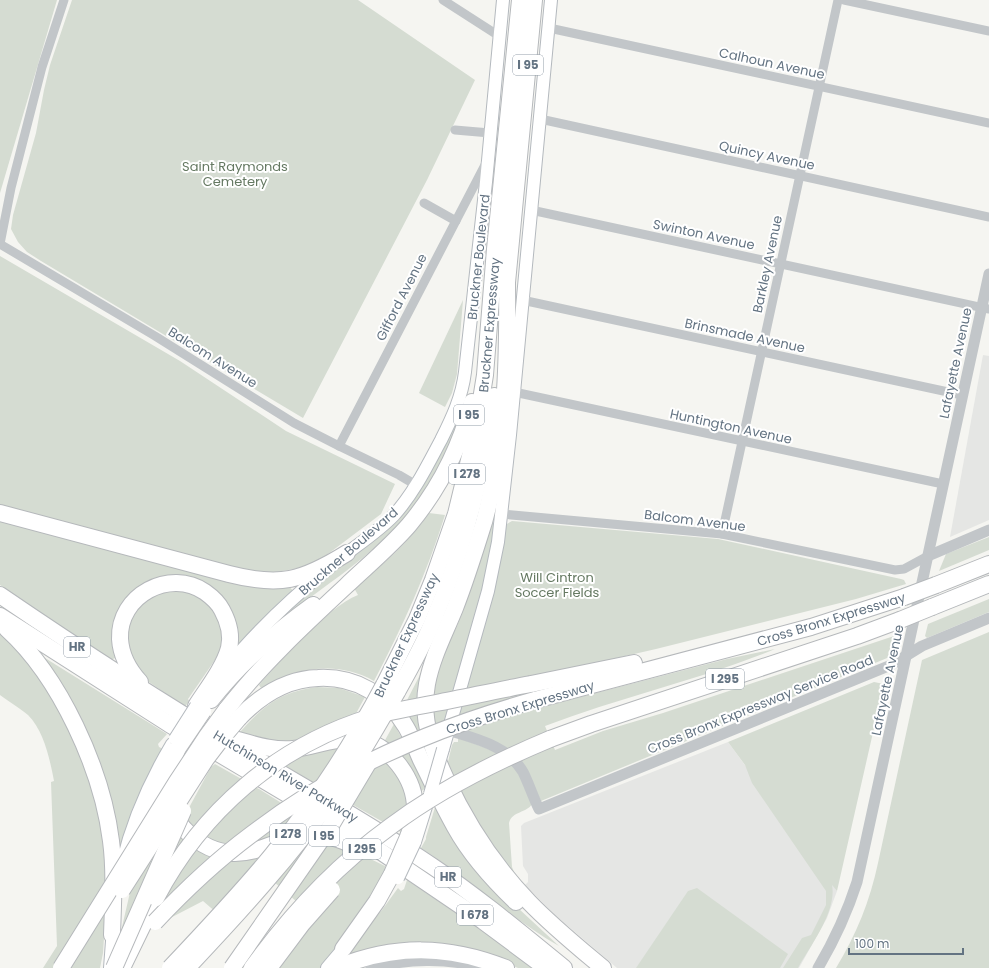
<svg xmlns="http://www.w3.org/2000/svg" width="989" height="968" viewBox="0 0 989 968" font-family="Poppins,sans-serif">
	<rect width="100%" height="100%" fill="#f5f5f1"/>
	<!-- built -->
	<g fill="#e5e6e4">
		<polygon points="983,355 989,356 989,520 950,537"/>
		<polygon points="728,742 837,891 827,918 799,968 617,968 555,915 525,885 528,882 528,874 523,866 521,826 524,823"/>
	</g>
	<!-- green -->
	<g fill="#d5dcd2">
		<polygon points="0,0 57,0 0,193"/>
		<polygon points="72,0 358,0 475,80 427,180 303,418 41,261 27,252 18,242 11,229 13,215 36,133 44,90 50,65"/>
		<polygon points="0,256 180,361 286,431 395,484 381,514 320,560 300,568 282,571 282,576 270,576 0,509"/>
		<polygon points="463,300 457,374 452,393 445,407 419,393"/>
		<path d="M456,424h2c-16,43 -40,84 -74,115 -27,26 -59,47 -89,70 -11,8 -22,18 -33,27l28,-28 42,-36 54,-41z"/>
		<path d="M429,513l16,2c-18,58 -43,113 -71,166 -38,-21 -76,-13 -113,7l-2,-3c23,-26 67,-77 99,-90l-4,-7c28,-22 55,-46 75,-75z"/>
		<polygon points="0,516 289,586 294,592 233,653 213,592 144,588 115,658 111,660 69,632 0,585"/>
		<path d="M512,521l206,18 183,40 3,1 2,4 -50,15 -200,50 -127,29 9,30 189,-49 48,-10c-75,31 -155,48 -230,77l10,24 48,-19 60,-18 234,-78 -5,21 -351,145 -13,-28 -70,-45 -2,-7 49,-196z"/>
		<polygon points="488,523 496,524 489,569 439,745 432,723 434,684 444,650 457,626 475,577"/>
		<polygon points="989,537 989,550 939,571 946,554"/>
		<polygon points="171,588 207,598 226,631 217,657 188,699 189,701 185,707 139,675 124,636 138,603"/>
		<polygon points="989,599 989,612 927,638 925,636 928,624"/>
		<path d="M0,631l42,45 42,80 25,103 -6,94 -3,15h-57l14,-22 -6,-164 3,-1c-4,-21 -10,-50 -26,-66 -8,-7 -19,-13 -28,-20z"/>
		<path d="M989,632v336h-153c20,-33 34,-67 42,-105l44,-203z"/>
		<polygon points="45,658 167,734 158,744 159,747 163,749 152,769 133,808 118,854 118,838 41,661"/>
		<polygon points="426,663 432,765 403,708"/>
		<path d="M874,682l10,2 -47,207 -5,-6c5,26 -21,60 -34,83h-15l19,-30 9,-3 15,-30v-14l-74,-108 -7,-18 -17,-23z"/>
		<path d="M317,687l22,1 26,9 -18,33 -60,16 -48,-13c25,-28 41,-41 78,-46z"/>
		<polygon points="394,724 410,753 426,788 417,794 384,742"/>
		<path d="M458,738c22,8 49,14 61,37 5,9 8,19 13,29 -5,9 -20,7 -23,19l3,44 2,5 9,11 -2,1 -14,-17 -31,-44 -29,-57 5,-21 2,-3h4z"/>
		<polygon points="346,743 392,765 408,798 404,834 257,750"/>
		<polygon points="215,764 259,789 320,827 232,847 201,837 184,817 211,767"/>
		<path d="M436,804l13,26 25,40 4,1 81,75c-49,-28 -91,-68 -138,-98l5,-9v-2z"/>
		<polygon points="171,828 196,847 300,842 344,846 389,868 385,876 347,933 320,968 250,968 297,902 266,875 225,920 203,901 124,942 114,968 122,927 131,888"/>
		<polygon points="407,880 490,936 532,968 518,968 472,950 338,961 382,910 398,888 401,891 404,889"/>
		<polygon points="697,888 788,954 780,968 636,968 688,891"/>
	</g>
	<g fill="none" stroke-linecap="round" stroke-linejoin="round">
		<!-- secondary casing -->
		<g stroke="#b4b9be" stroke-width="14">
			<g id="secondary">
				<path d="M224,671c32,-40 69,-74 108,-106 20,-17 44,-31 62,-50 20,-22 33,-49 47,-75 11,-22 21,-43 24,-68l21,-190 17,-182"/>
				<polyline points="443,749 488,591 498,542 510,435 551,0"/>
				<polyline points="415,842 429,797"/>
				<path d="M122,864c10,-42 28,-83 50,-120"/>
				<polyline points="110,968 113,928"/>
				<polyline points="327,968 349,942"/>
			</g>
		</g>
		<!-- motorway casing -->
		<g stroke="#b5b8bb" stroke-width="18">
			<g id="motorway">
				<path d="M507,283c1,81 -1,160 -23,239 -9,29 -18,58 -29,86 -10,25 -23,49 -28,76 -3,17 -2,36 3,53 3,14 10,29 16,42 21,45 49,88 83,123 23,24 49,45 74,66"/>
				<polyline points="506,293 534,0"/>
				<path d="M0,513l229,61c51,13 73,7 118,-21"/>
				<polyline points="936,585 989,564"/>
				<path d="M0,595c79,54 161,107 243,156 64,38 129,74 189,115 46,31 89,67 132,102"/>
				<polyline points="932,607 989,584"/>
				<polyline points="0,616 169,724 329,819 371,845 483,921 546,968"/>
				<path d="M7,629c53,48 95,140 104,212 4,30 2,63 1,94"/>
				<path d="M140,682c-11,-12 -19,-26 -20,-43 -2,-44 50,-71 85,-47 7,5 13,10 17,18 6,11 10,25 7,38 -5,19 -22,41 -33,58"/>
				<polyline points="531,684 634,663"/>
				<polyline points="384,685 417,619 433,580 456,514 476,431 485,375 495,249 520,0"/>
				<path d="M397,692c13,-23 26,-46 36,-71 31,-72 50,-148 61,-225"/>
				<path d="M211,700c30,-38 63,-67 102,-95"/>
				<polyline points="535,700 811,627 904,597"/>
				<path d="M226,710c36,-46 78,-85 120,-124 21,-20 44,-39 63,-61 30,-36 51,-77 63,-123"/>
				<path d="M239,718c22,-23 47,-39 79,-40 37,-2 69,17 88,49 6,10 10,22 15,33 11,22 22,46 34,67 16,29 38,53 61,75"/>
				<path d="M234,739c19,5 39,12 59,10 21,-2 42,-12 63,-10 33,4 60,39 59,72 -1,9 -4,18 -7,26"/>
				<polyline points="550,739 591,724 857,636 900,620"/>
				<path d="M178,748c-6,13 -11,27 -11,41 1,33 33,62 65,64 20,1 37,-8 56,-14"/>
				<polyline points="142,831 155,795 164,773"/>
				<path d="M311,835c19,-1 36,7 52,15"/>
				<polyline points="343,949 377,901 392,874"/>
				<polyline points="122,968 156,898"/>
				<path d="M336,968c59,-24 112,-23 170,0"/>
			</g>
		</g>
		<!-- minor -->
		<g stroke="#c2c6c9" stroke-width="9">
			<polyline points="443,0 499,36"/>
			<polyline points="844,0 989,31"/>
			<polyline points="549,28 989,123"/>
			<polyline points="540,119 989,217"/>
			<polyline points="455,130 490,133"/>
			<polyline points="424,203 456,221"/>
			<polyline points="531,210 989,309"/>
			<polyline points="0,244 155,336 294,423 339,446 399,475 416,485"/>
			<polyline points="0,244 11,188 42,67 64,0"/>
			<polyline points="522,300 962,395"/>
			<polyline points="514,392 943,484"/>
			<polyline points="339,446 487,161"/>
			<polyline points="501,514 722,534 895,570 904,569 928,556"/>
			<polyline points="722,534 838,0"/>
		</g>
		<!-- tertiary -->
		<g stroke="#c2c6c9" stroke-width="11">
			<polyline points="928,556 989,530"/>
			<path d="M448,730c28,9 59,15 75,42 6,12 10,25 16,37l352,-144 31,-19 67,-28"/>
			<path d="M371,968c35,-9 76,-11 111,0"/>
			<path d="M818,968c16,-27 29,-55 39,-86l132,-608"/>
		</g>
		<!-- secondary -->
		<use href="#secondary" stroke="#fff" stroke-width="12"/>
		<!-- motorway -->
		<use href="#motorway" stroke="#fff" stroke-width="16"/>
		<!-- secondary-bridge casing -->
		<g stroke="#b4b9be" stroke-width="14" stroke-linecap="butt">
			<g id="secondary-bridge">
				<polyline points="175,739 196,706"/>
				<polyline points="430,794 443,749"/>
				<polyline points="398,878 415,842"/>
			</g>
		</g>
		<!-- motorway-bridge casing -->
		<g stroke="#b5b8bb" stroke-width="18" stroke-linecap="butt">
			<g id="motorway-bridge">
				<polyline points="904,597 936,585"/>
				<polyline points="900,620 932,607"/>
				<polyline points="178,748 203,711"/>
				<polyline points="392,874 408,837"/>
				<polyline points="122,890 206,759 222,738 239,718"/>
				<path d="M156,898c46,-87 121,-152 215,-181 21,-6 43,-10 65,-14 31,-6 63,-13 95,-19"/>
				<path d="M155,922c30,-32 62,-62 97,-88 84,-65 182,-106 283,-134"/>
				<polyline points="61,968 176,783 207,736 226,710"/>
				<polyline points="114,968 183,811"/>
				<path d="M170,968c35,-37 70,-74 102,-113 43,-53 80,-110 112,-170"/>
				<path d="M187,968c52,-55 103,-111 147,-173 23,-33 43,-68 63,-103"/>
				<polyline points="232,968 330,827 370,760"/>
				<path d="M252,968c39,-54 85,-103 139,-142 48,-36 104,-64 159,-87"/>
				<polyline points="269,968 302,924 332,890"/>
			</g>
		</g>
		<!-- secondary-bridge -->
		<use href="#secondary-bridge" stroke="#fff" stroke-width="12"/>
		<!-- motorway-bridge -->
		<use href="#motorway-bridge" stroke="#fff" stroke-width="16"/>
	</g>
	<g text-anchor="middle" stroke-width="4" stroke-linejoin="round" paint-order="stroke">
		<!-- shield labels -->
		<g fill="#fff" stroke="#929da8" stroke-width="1">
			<rect x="513" y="55" width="30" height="20" rx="3"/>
			<rect x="454" y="405" width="30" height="20" rx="3"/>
			<rect x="449" y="464" width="36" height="20" rx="3"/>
			<rect x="64" y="637" width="26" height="20" rx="3"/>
			<rect x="706" y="669" width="38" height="20" rx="3"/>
			<rect x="270" y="824" width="36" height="20" rx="3"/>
			<rect x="309" y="826" width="30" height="20" rx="3"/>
			<rect x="343" y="839" width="38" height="20" rx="3"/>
			<rect x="435" y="867" width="26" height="20" rx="3"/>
			<rect x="457" y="905" width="36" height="20" rx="3"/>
		</g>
		<g font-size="12" font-weight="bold" fill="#637382">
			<text x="528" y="69">I 95</text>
			<text x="469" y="419">I 95</text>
			<text x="467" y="478">I 278</text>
			<text x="77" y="651">HR</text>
			<text x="725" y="683">I 295</text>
			<text x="288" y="838">I 278</text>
			<text x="324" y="840">I 95</text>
			<text x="362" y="853">I 295</text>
			<text x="448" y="881">HR</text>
			<text x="475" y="919">I 678</text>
		</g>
		<!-- street labels -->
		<g font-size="13" fill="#637382" stroke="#fff">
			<text transform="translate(772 63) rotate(12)" y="5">Calhoun Avenue</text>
			<text transform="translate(767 155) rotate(12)" y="5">Quincy Avenue</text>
			<text transform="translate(704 234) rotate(12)" y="5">Swinton Avenue</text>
			<text transform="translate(478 257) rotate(-84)" y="5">Bruckner Boulevard</text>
			<text transform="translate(767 264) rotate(-78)" y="5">Barkley Avenue</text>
			<text transform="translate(401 297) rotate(-63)" y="5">Gifford Avenue</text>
			<text transform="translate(489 325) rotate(-85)" y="5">Bruckner Expressway</text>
			<text transform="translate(745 335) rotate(12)" y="5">Brinsmade Avenue</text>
			<text transform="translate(213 357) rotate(32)" y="5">Balcom Avenue</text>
			<text transform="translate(955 363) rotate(-78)" y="5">Lafayette Avenue</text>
			<text transform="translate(731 426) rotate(12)" y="5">Huntington Avenue</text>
			<text transform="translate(695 520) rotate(7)" y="5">Balcom Avenue</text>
			<text transform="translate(348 551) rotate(-41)" y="5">Bruckner Boulevard</text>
			<text transform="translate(831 619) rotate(-17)" y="5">Cross Bronx Expressway</text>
			<text transform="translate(406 635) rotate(-65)" y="5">Bruckner Expressway</text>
			<text transform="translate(887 680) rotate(-78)" y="5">Lafayette Avenue</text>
			<text transform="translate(760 704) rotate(-22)" y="5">Cross Bronx Expressway Service Road</text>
			<text transform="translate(520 707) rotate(-17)" y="5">Cross Bronx Expressway</text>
			<text transform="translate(286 776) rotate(31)" y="5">Hutchinson River Parkway</text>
		</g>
		<!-- park labels -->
		<g font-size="13" fill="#657962" stroke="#fff">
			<text x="235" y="171">Saint Raymonds<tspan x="235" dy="15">Cemetery</tspan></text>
			<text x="557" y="582">Will Cintron<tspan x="557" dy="15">Soccer Fields</tspan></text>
		</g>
	</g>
	<!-- scale -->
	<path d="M849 948v6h114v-6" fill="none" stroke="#637382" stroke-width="2"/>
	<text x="855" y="948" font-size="12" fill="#637382" stroke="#ffffff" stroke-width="3" paint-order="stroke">100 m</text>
</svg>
